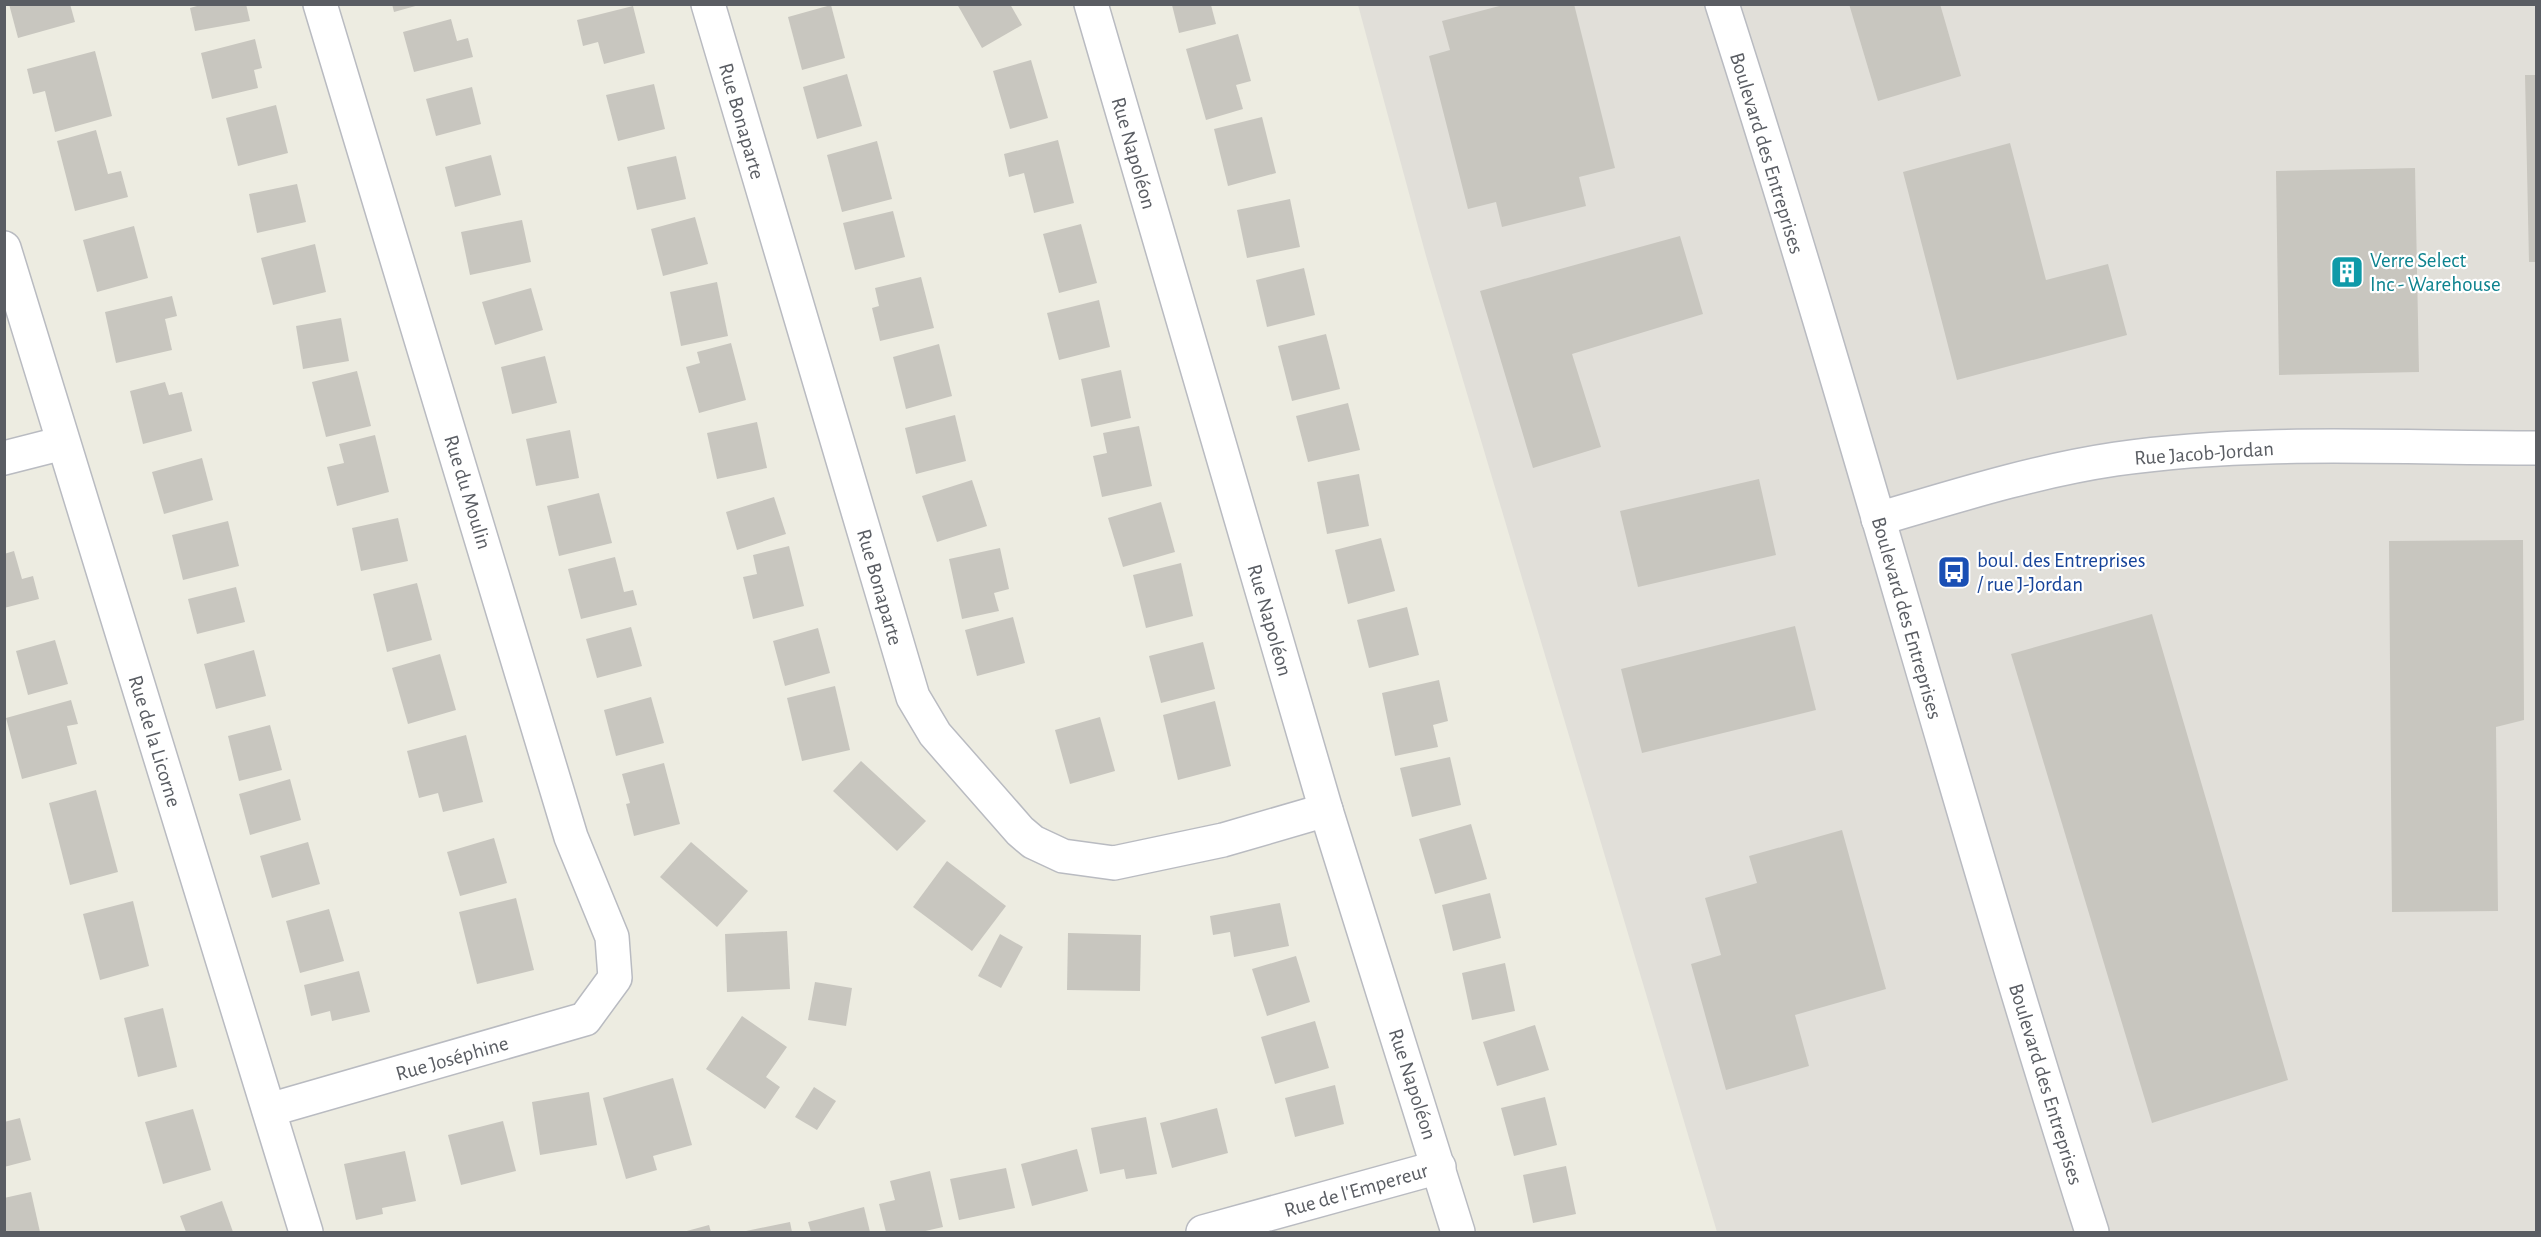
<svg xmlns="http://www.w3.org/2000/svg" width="2541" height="1237" viewBox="0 0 2541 1237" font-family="'Alegreya Sans',sans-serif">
	<rect width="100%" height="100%" fill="#edece1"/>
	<!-- industrial -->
	<polygon fill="#e1dfd9" points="1358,5 2536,5 2536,1232 1717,1232 1426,256"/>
	<!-- building -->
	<g fill="#c8c6bf">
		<polygon points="9,4 70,4 75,22 18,38"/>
		<polygon points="204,4 246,4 250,21 195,31 190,8"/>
		<polygon points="392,4 419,4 419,5 394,12"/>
		<polygon points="957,4 1010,4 1022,25 982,48"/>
		<polygon points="1507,4 1574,4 1615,168 1579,177 1586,206 1502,227 1496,202 1468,209 1429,56 1450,50 1442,21"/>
		<polygon points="1849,4 1940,4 1961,76 1878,101"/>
		<polygon points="831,5 845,58 802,70 788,17"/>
		<polygon points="1172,5 1211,5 1216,24 1179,33"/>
		<polygon points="633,6 645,53 604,64 598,42 583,46 577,20"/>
		<polygon points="451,19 457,41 468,38 473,57 414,72 403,32"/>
		<polygon points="1238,34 1251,81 1236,85 1243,109 1206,120 1186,49"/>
		<polygon points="255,39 262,68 254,70 258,88 212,99 201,53"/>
		<polygon points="95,51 112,116 55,132 45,91 33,94 27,69"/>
		<polygon points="1031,60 1048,118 1010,129 993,71"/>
		<polygon points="847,74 862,126 817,139 803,87"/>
		<polygon points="2525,75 2536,75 2536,262 2529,262"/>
		<polygon points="654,84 665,129 618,141 606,95"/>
		<polygon points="472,87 481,124 436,136 426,99"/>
		<polygon points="276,105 288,153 238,166 226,118"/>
		<polygon points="1262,117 1276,173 1228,186 1214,129"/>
		<polygon points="96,130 108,174 121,171 128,197 75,211 57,141"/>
		<polygon points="1058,140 1074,203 1034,213 1024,173 1009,177 1004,154"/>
		<polygon points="877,141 892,199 842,212 827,155"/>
		<polygon points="2010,143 2046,280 2108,264 2127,335 1957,380 1903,172"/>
		<polygon points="491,155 501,195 455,207 445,167"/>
		<polygon points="676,156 686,199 637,210 627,167"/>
		<polygon points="2415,168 2419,372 2279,375 2276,171"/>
		<polygon points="297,184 306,222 257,233 249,194"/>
		<polygon points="1290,199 1300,247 1247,258 1237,210"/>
		<polygon points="893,211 905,257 855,270 843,223"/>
		<polygon points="695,217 708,264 663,276 651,229"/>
		<polygon points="522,220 531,262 470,275 461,232"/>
		<polygon points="1081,224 1097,283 1059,293 1043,234"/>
		<polygon points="134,226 148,278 97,292 83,240"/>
		<polygon points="1680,236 1703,314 1572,354 1601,447 1533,468 1480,291"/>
		<polygon points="315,244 326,292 273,305 261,258"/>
		<polygon points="1304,268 1315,315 1267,327 1256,280"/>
		<polygon points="921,277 934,328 880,341 872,308 879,306 875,288"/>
		<polygon points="717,282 728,336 681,346 670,292"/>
		<polygon points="531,288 543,330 495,345 482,302"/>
		<polygon points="172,296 177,316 165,319 172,350 116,363 105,312"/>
		<polygon points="1099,300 1110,347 1059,360 1047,313"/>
		<polygon points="341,318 349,361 303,369 296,326"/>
		<polygon points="1326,334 1340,389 1292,401 1278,346"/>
		<polygon points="731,343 746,400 699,413 686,367 700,363 697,352"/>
		<polygon points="939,344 952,396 906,409 893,357"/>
		<polygon points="545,356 557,403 512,414 501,367"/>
		<polygon points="1121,370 1131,418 1091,427 1081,379"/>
		<polygon points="357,371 371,426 326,437 312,382"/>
		<polygon points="165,382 169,395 182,392 192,431 143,444 130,391"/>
		<polygon points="1348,403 1360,450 1308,462 1296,416"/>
		<polygon points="955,415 966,461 916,474 905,428"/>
		<polygon points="757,422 767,468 717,479 707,433"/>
		<polygon points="1139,426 1152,486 1102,497 1093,456 1107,453 1103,433"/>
		<polygon points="570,430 579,478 536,486 526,439"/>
		<polygon points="375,435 389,492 337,506 327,467 344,463 339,444"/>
		<polygon points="202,458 213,500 164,514 152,472"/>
		<polygon points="1359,474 1369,526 1327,534 1317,482"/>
		<polygon points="1759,479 1776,555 1638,587 1620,511"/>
		<polygon points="972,480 987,526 937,542 922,496"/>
		<polygon points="599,493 612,543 559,556 547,506"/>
		<polygon points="774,497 786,534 737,550 726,512"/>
		<polygon points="1161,502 1175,552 1123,567 1108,518"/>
		<polygon points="398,518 408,561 361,571 352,528"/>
		<polygon points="228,521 239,566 183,580 172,535"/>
		<polygon points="1381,538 1395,591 1348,604 1335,550"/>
		<polygon points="2523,540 2524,720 2496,727 2498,911 2392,912 2389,541"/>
		<polygon points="789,546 804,606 753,619 743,577 757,574 753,555"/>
		<polygon points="1000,548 1009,589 994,593 999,611 962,619 949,559"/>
		<polygon points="14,551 22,579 33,576 39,599 4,608 4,554"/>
		<polygon points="615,557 624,592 633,590 637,605 581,619 568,569"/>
		<polygon points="1181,563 1193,616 1146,628 1133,575"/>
		<polygon points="417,583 432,640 387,652 373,594"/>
		<polygon points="236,587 245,622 197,634 188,599"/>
		<polygon points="1407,607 1419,655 1369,668 1357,620"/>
		<polygon points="2152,614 2288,1080 2152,1123 2011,654"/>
		<polygon points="1013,617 1025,663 977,676 965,630"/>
		<polygon points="1795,626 1816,710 1642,753 1621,669"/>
		<polygon points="631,627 642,666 597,678 586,639"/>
		<polygon points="818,628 830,673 785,686 773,641"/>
		<polygon points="55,640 68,684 28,695 16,651"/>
		<polygon points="1203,642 1215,689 1161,703 1149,656"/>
		<polygon points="254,650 266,696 216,709 204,664"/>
		<polygon points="440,654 456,710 408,724 392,668"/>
		<polygon points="1439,680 1448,721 1433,725 1438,747 1395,756 1382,693"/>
		<polygon points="835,686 850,750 802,761 787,698"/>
		<polygon points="651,697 664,743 616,756 604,710"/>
		<polygon points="71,700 78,724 67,726 77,764 22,779 6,718"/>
		<polygon points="1215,701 1231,766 1178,780 1163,715"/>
		<polygon points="1100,717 1115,771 1070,784 1055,730"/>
		<polygon points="270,725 282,770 239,781 228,736"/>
		<polygon points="466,735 483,802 443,812 438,793 419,798 407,751"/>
		<polygon points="1450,757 1461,805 1412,817 1400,768"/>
		<polygon points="861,761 926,821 897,851 833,791"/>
		<polygon points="664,763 680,824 634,836 626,804 630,803 622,774"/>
		<polygon points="290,779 301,820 250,835 239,794"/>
		<polygon points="96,790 118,872 70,885 49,803"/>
		<polygon points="1471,824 1487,879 1435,894 1419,839"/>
		<polygon points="1842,830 1886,989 1795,1015 1809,1066 1726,1090 1691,964 1721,955 1705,898 1757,883 1749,856"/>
		<polygon points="494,838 507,883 460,896 447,852"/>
		<polygon points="308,842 320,884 272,898 260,856"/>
		<polygon points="691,842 748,891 717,927 660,877"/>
		<polygon points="947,861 1006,906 972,951 913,907"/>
		<polygon points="1490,893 1501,938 1453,951 1442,905"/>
		<polygon points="516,898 534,970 477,984 459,912"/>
		<polygon points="133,901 149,966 100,980 83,914"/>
		<polygon points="1280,903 1289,946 1234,957 1230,932 1213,935 1210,916"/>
		<polygon points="329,909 344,961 300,973 286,921"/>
		<polygon points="787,931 790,989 727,992 725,934"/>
		<polygon points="1068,933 1141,935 1140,991 1067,990"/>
		<polygon points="1000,934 1023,947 1001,988 978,976"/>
		<polygon points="1296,956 1310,1002 1267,1016 1252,969"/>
		<polygon points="1505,963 1515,1011 1472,1020 1462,973"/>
		<polygon points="359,971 370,1012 332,1021 330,1011 311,1016 304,985"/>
		<polygon points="815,982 852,988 846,1026 808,1020"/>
		<polygon points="163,1008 177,1067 138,1077 124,1018"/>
		<polygon points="742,1016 787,1047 766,1077 780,1087 765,1109 706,1069"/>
		<polygon points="1315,1021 1329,1068 1275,1084 1261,1037"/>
		<polygon points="1535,1025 1549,1070 1497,1086 1483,1042"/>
		<polygon points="673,1078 692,1145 653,1156 657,1170 626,1179 603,1098"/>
		<polygon points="1335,1085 1344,1124 1295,1137 1285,1098"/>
		<polygon points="814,1087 836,1101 817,1130 795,1117"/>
		<polygon points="589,1092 597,1145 540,1155 532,1102"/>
		<polygon points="1545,1097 1557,1145 1514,1156 1501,1108"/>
		<polygon points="1217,1108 1228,1153 1172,1168 1160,1123"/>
		<polygon points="193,1109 211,1170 163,1184 145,1122"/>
		<polygon points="1146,1117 1157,1174 1126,1179 1124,1169 1100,1174 1091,1128"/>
		<polygon points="20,1118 31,1160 4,1167 4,1122"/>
		<polygon points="503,1121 516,1171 461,1185 448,1135"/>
		<polygon points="1077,1149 1088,1191 1032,1206 1021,1164"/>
		<polygon points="405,1151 416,1201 382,1208 383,1214 356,1220 344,1164"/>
		<polygon points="1566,1166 1576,1214 1533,1223 1523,1175"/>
		<polygon points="1006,1168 1015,1208 959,1220 950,1179"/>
		<polygon points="930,1171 943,1227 921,1232 886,1232 879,1204 895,1200 890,1181"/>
		<polygon points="31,1192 40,1232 4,1232 4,1198"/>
		<polygon points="222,1201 233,1232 186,1232 180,1216"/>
		<polygon points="864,1207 870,1232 811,1232 808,1222"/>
		<polygon points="790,1222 792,1232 746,1232 746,1231"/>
		<polygon points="709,1225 711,1232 683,1232"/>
	</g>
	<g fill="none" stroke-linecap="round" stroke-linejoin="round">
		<!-- minor casing -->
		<g stroke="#b9bbc1" stroke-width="36">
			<g id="minor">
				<polyline points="708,4 913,697 935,734 1020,831 1033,842 1063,856 1114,863 1223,840 1326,810"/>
				<polyline points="1091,4 1326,810 1458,1232"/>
				<path d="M1722,4c131,407 240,821 370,1228"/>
				<polyline points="4,248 306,1232"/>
				<polyline points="4,458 63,443"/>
				<path d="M1878,519c78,-23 157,-48 238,-60 138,-20 281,-11 420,-11"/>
				<polyline points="269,1110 585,1019 615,978 612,937 571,837 320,4"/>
				<polyline points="1203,1232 1439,1167"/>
			</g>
		</g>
		<!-- minor -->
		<use href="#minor" stroke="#fff" stroke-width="33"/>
	</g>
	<!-- icons -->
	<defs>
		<g id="building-square" transform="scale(1.725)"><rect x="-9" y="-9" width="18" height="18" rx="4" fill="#0f9aa8" stroke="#fff"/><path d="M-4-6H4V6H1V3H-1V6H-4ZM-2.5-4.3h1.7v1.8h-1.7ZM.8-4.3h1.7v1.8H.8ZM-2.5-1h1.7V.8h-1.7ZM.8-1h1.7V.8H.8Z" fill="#fff"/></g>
		<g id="bus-square" transform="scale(1.725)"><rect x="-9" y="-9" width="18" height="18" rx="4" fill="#1a4fb4" stroke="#fff"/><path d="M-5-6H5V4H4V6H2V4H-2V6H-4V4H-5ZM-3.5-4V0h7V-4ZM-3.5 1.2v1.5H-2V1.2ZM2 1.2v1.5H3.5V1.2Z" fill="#fff"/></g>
	</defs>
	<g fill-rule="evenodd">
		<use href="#building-square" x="2347" y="272"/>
		<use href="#bus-square" x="1954" y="572"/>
	</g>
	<g text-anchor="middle" stroke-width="4.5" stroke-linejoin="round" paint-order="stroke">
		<!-- street labels -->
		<g font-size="21" fill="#5a5d63" stroke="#fff">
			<text transform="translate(742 121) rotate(74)" y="7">Rue Bonaparte</text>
			<text transform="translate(1134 153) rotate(74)" y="7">Rue Napoléon</text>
			<text transform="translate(1767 153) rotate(73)" y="7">Boulevard des Entreprises</text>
			<text transform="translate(2204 453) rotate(-4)" y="7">Rue Jacob-Jordan</text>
			<text transform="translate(468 492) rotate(73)" y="7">Rue du Moulin</text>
			<text transform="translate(880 587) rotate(74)" y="7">Rue Bonaparte</text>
			<text transform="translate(1907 618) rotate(74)" y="7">Boulevard des Entreprises</text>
			<text transform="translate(1270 620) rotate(74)" y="7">Rue Napoléon</text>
			<text transform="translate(155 741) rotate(73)" y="7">Rue de la Licorne</text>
			<text transform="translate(452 1058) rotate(-16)" y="7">Rue Joséphine</text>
			<text transform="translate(1413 1084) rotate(72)" y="7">Rue Napoléon</text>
			<text transform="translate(2046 1084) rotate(73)" y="7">Boulevard des Entreprises</text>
			<text transform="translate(1356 1190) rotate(-16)" y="7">Rue de l'Empereur</text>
		</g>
		<!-- culture labels -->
		<g font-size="21" fill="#0d838f" stroke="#fff" text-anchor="start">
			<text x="2370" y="267">Verre Select<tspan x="2370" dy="24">Inc - Warehouse</tspan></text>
		</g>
		<!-- transit labels -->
		<g font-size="21" fill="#164399" stroke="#fff" text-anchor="start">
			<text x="1977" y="567">boul. des Entreprises<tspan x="1977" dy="24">/ rue J-Jordan</tspan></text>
		</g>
	</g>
	<!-- border -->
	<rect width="2541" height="1237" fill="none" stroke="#5a5d63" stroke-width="12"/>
</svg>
